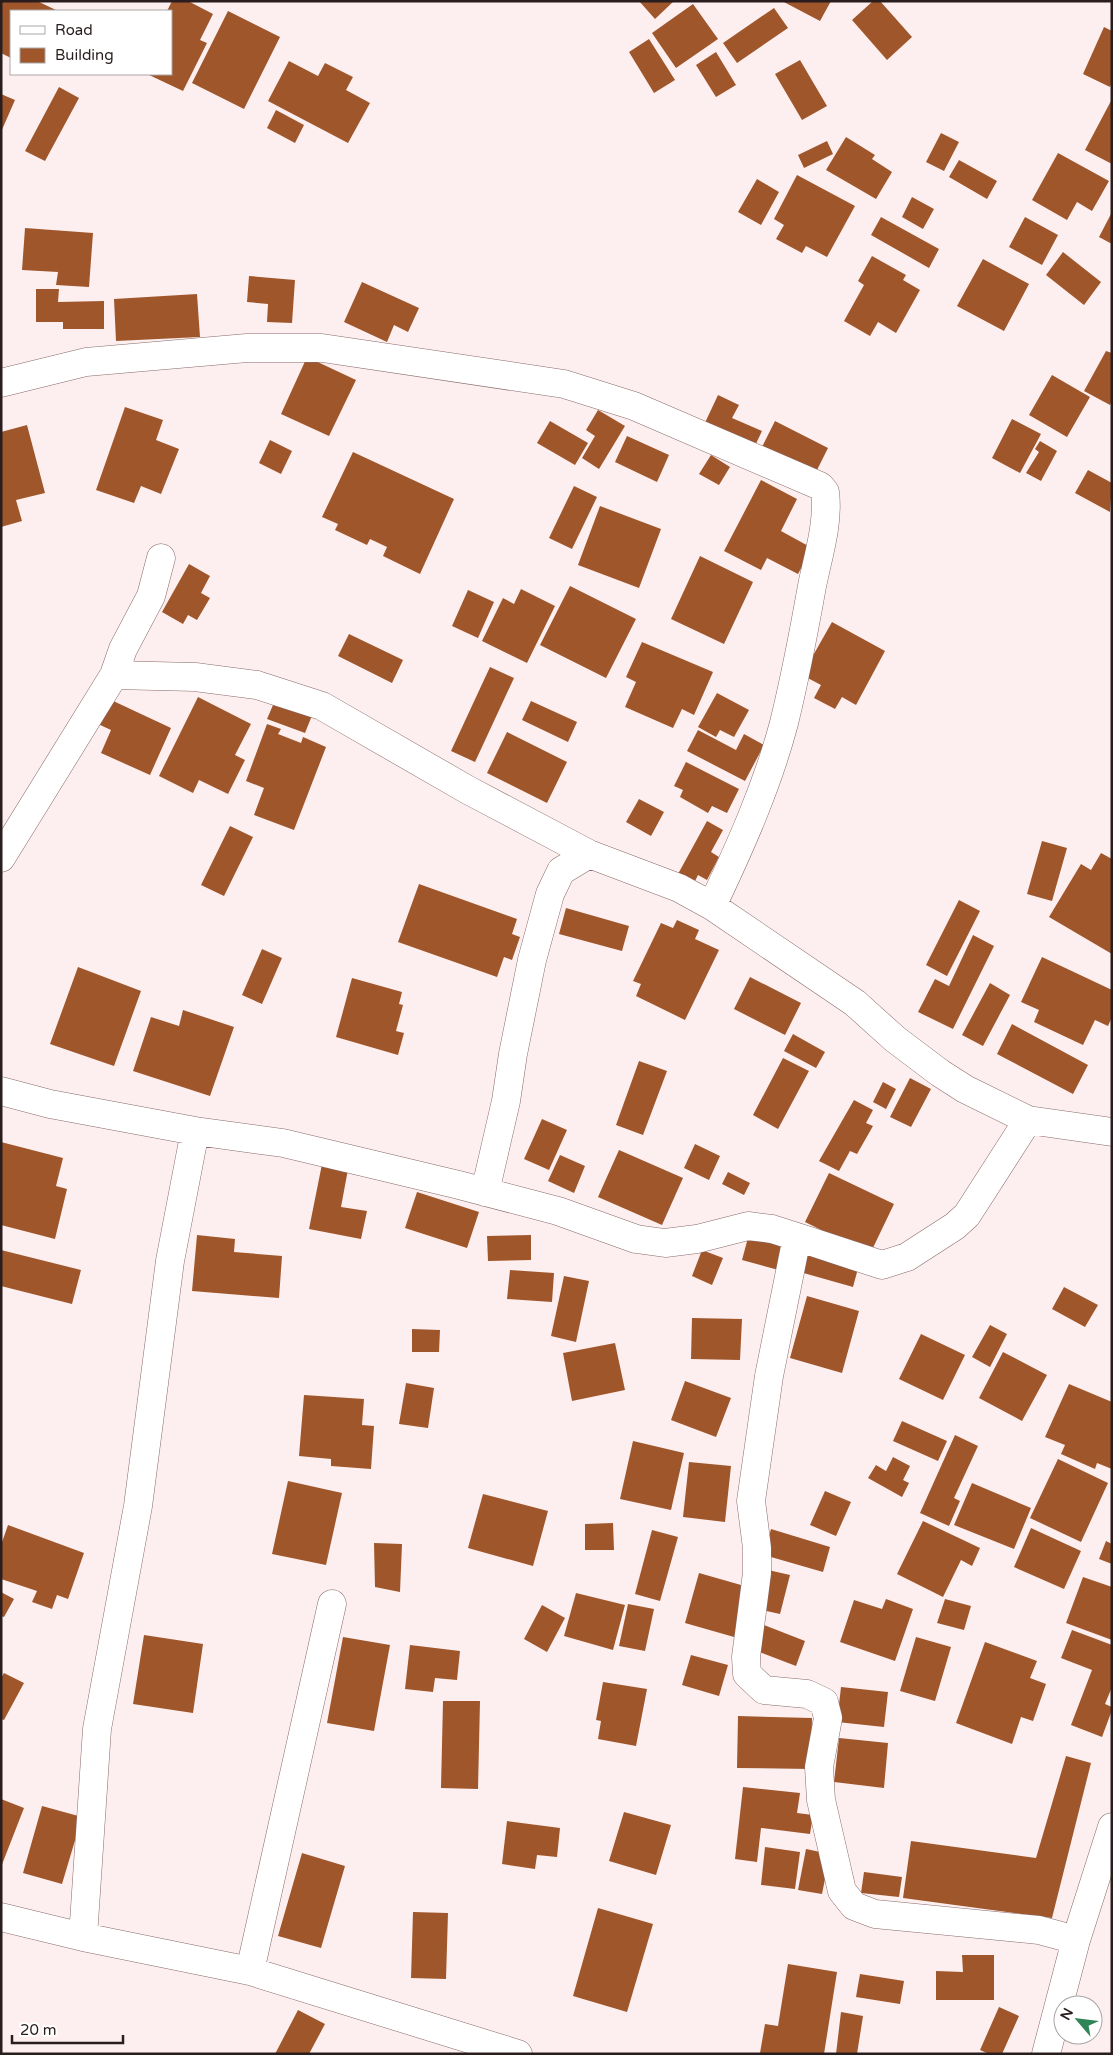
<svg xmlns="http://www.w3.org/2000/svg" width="1113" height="2055" font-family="'Varela Round',sans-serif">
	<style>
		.building { fill: #a0562b }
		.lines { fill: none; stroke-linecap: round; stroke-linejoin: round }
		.street-casing { stroke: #896b6a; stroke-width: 29 }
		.street { stroke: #fff; stroke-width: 28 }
	</style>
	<rect width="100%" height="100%" fill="#fdefef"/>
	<!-- building -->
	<path class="building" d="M 1,1 L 37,1 L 56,10 L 11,11 L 11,58 L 1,53 Z
		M 172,1 L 188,1 L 213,14 L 200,40 L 207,43 L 183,91 L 147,74 L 171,74 L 171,11 L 167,11 Z
		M 639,1 L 674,1 L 655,19 Z
		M 782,1 L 831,1 L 820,21 Z
		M 873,1 L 880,1 L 912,37 L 887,60 L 852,20 Z
		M 693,4 L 718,39 L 676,68 L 652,33 Z
		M 774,8 L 788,28 L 737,63 L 723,43 Z
		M 228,11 L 280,37 L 244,109 L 192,83 Z
		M 1104,27 L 1112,31 L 1112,82 L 1110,87 L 1083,74 Z
		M 649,39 L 675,80 L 654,93 L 629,52 Z
		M 716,52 L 736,85 L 716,97 L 696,65 Z
		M 800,60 L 827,106 L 802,120 L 775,74 Z
		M 289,61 L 318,76 L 325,63 L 353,77 L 346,90 L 370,103 L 348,143 L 268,101 Z
		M 59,87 L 79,98 L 45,161 L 25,151 Z
		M 1,94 L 15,100 L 1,132 Z
		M 1112,99 L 1112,164 L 1085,150 Z
		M 276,110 L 304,125 L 295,143 L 267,128 Z
		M 941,133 L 959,142 L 944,171 L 926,162 Z
		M 846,137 L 875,155 L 872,159 L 892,172 L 876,199 L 826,170 Z
		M 827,141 L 833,154 L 804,168 L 798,155 Z
		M 1058,153 L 1109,181 L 1092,211 L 1077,202 L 1067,220 L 1032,200 Z
		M 959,160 L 997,181 L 987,199 L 949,177 Z
		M 797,175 L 855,206 L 827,257 L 806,246 L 802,253 L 776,239 L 784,225 L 774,219 Z
		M 757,179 L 779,192 L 761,225 L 738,212 Z
		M 912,197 L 934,209 L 923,229 L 902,217 Z
		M 1112,212 L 1112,244 L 1099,237 Z
		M 881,217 L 939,249 L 929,268 L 871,235 Z
		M 1025,217 L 1058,235 L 1042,265 L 1009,247 Z
		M 25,228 L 93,233 L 89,287 L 56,285 L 58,272 L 22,270 Z
		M 1063,252 L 1101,282 L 1084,305 L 1046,275 Z
		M 872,256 L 906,275 L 903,280 L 920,290 L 896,333 L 878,322 L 870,336 L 844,321 L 864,285 L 858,281 Z
		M 983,259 L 1029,284 L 1004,331 L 957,306 Z
		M 249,276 L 295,280 L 292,323 L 267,322 L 268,304 L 247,302 Z
		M 362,282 L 419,308 L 408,332 L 394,325 L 387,342 L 344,322 Z
		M 36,289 L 59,289 L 58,302 L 104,301 L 104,329 L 63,329 L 63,322 L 36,322 Z
		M 197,294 L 200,337 L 116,341 L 114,299 Z
		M 1106,351 L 1112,353 L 1112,401 L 1110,405 L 1084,391 Z
		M 307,357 L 356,380 L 329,436 L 281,414 Z
		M 1052,375 L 1090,397 L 1067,437 L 1029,415 Z
		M 718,395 L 739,405 L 732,418 L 762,431 L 753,450 L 703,427 Z
		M 125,407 L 163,420 L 156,440 L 179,449 L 161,494 L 141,486 L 134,503 L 96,490 Z
		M 598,410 L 625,426 L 599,469 L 582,458 L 595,436 L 586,430 Z
		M 1012,419 L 1041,434 L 1020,473 L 992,458 Z
		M 550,421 L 588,443 L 575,465 L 537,443 Z
		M 775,421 L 828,448 L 814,476 L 761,449 Z
		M 27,425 L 45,493 L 16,500 L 22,521 L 1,527 L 1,432 Z
		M 627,436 L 669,455 L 657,482 L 615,462 Z
		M 270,440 L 292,451 L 281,474 L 259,463 Z
		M 1040,441 L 1057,451 L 1041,481 L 1026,473 L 1039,452 L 1035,449 Z
		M 353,452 L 454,499 L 420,574 L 383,556 L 387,547 L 370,539 L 367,545 L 335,530 L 338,524 L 322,517 Z
		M 711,455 L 730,467 L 719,485 L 699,474 Z
		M 1088,470 L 1112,483 L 1110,512 L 1075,493 Z
		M 761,480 L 797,499 L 781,531 L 812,548 L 798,574 L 767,558 L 761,570 L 724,551 Z
		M 574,486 L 597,497 L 572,549 L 549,538 Z
		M 600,506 L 661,529 L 639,588 L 578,565 Z
		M 700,556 L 753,582 L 724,644 L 671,619 Z
		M 189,564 L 210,576 L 201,593 L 210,598 L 197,620 L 188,615 L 183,624 L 162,612 Z
		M 570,586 L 636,619 L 606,678 L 540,645 Z
		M 521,589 L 555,606 L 527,663 L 482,641 L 503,598 L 514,604 Z
		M 468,590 L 494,602 L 478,638 L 452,626 Z
		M 832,622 L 885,651 L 856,705 L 842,697 L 835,709 L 814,698 L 821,685 L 802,675 Z
		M 349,634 L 403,660 L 392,683 L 338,656 Z
		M 642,642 L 713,672 L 694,715 L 682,709 L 673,728 L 625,707 L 636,682 L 626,677 Z
		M 490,667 L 514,678 L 475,762 L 451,751 Z
		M 717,693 L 749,710 L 734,737 L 720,730 L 716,737 L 698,727 Z
		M 198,697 L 251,724 L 235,755 L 245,760 L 228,794 L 199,780 L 193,793 L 159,776 Z
		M 276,698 L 313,713 L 305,733 L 267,719 Z
		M 109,699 L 171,728 L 150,775 L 101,753 L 111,730 L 98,724 Z
		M 531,701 L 577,722 L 568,742 L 522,720 Z
		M 267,724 L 281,729 L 278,734 L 301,743 L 303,737 L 326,747 L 294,830 L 254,815 L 264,788 L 246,781 Z
		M 698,730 L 736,750 L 744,734 L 764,745 L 745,781 L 687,751 Z
		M 507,732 L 567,762 L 547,803 L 487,773 Z
		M 686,762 L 739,789 L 727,813 L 712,806 L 708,813 L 680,797 L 683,790 L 674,786 Z
		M 639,799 L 664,812 L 651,836 L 626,822 Z
		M 707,821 L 723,830 L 711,852 L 719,857 L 707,880 L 698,875 L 694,883 L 678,874 Z
		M 230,826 L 253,837 L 224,896 L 201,885 Z
		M 1042,841 L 1067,848 L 1052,901 L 1027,894 Z
		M 1101,853 L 1112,859 L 1112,954 L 1049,917 L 1081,864 L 1091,870 Z
		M 419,884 L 517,919 L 512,934 L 520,937 L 512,960 L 504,957 L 497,977 L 398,942 Z
		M 959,900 L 980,911 L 947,976 L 926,965 Z
		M 566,908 L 629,926 L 622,951 L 559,934 Z
		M 677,920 L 699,930 L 695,939 L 719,950 L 685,1020 L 636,996 L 641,984 L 633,981 L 661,923 L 673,928 Z
		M 973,935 L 994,946 L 953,1029 L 918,1012 L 935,979 L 949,986 Z
		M 262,949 L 282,958 L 262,1004 L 242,995 Z
		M 1042,957 L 1112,990 L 1112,1017 L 1108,1026 L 1095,1020 L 1083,1045 L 1034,1022 L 1039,1010 L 1021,1002 Z
		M 78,967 L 141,991 L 114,1066 L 50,1044 Z
		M 750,977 L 801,1003 L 785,1035 L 734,1009 Z
		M 352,978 L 402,992 L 399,1004 L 403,1005 L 396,1031 L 404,1033 L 398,1055 L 336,1037 Z
		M 990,983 L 1010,995 L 983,1046 L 962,1035 Z
		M 183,1010 L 234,1027 L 210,1096 L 133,1071 L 151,1017 L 179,1026 Z
		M 1012,1024 L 1088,1065 L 1073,1094 L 997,1054 Z
		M 793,1034 L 825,1052 L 816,1068 L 784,1051 Z
		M 783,1058 L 809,1071 L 778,1129 L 753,1115 Z
		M 639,1061 L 667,1071 L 643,1135 L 616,1125 Z
		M 910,1078 L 931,1089 L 911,1127 L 890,1117 Z
		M 883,1082 L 896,1089 L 886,1109 L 873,1102 Z
		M 854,1100 L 873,1110 L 866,1123 L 873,1126 L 857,1154 L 850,1151 L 839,1171 L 819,1161 Z
		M 542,1119 L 567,1130 L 549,1170 L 524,1159 Z
		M 1,1142 L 63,1158 L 56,1186 L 67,1189 L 55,1239 L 1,1225 Z
		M 695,1144 L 720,1156 L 709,1180 L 684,1168 Z
		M 619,1150 L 683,1178 L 662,1225 L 598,1197 Z
		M 560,1155 L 585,1166 L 574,1193 L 548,1181 Z
		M 323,1159 L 349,1164 L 341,1207 L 367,1211 L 361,1239 L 309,1229 Z
		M 728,1172 L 750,1183 L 744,1195 L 722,1184 Z
		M 829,1173 L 894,1204 L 870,1254 L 805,1222 Z
		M 417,1192 L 479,1212 L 467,1248 L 405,1228 Z
		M 749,1234 L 789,1245 L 782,1271 L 742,1260 Z
		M 197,1235 L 235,1239 L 234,1252 L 282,1256 L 279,1298 L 192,1291 Z
		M 531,1235 L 531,1260 L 488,1261 L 487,1236 Z
		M 807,1246 L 860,1261 L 853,1287 L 800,1272 Z
		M 1,1250 L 81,1270 L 72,1304 L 1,1286 Z
		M 702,1250 L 723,1258 L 712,1285 L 692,1276 Z
		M 510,1270 L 554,1273 L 552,1302 L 507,1299 Z
		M 564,1276 L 589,1281 L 576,1342 L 551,1336 Z
		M 1064,1287 L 1098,1305 L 1085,1327 L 1052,1309 Z
		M 807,1296 L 859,1311 L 842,1373 L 790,1358 Z
		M 692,1318 L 742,1319 L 740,1360 L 691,1359 Z
		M 990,1325 L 1007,1334 L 990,1367 L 972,1357 Z
		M 412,1329 L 440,1330 L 439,1352 L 412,1352 Z
		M 921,1334 L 965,1355 L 943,1400 L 899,1379 Z
		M 615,1343 L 625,1390 L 572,1401 L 563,1353 Z
		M 1003,1352 L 1047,1375 L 1022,1421 L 979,1398 Z
		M 685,1381 L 731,1398 L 716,1437 L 671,1420 Z
		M 406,1383 L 434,1388 L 428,1428 L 399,1424 Z
		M 1069,1384 L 1112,1402 L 1112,1469 L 1097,1463 L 1095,1469 L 1061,1454 L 1065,1445 L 1045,1437 Z
		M 304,1395 L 364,1399 L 362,1425 L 374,1426 L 371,1469 L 331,1466 L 331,1459 L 299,1456 Z
		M 902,1421 L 947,1441 L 938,1461 L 893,1441 Z
		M 955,1435 L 978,1446 L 954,1498 L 960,1501 L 949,1526 L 920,1513 Z
		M 633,1441 L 684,1453 L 671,1510 L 620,1499 Z
		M 893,1457 L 910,1466 L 903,1480 L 909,1483 L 902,1497 L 868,1478 L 876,1465 L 886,1471 Z
		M 1058,1459 L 1108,1483 L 1081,1542 L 1030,1518 Z
		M 689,1462 L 731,1466 L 725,1522 L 683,1517 Z
		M 288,1481 L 342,1493 L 326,1565 L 272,1554 Z
		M 972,1483 L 1031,1508 L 1014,1549 L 954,1525 Z
		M 825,1491 L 851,1502 L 836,1536 L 810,1525 Z
		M 483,1494 L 548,1511 L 533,1566 L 468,1548 Z
		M 923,1521 L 980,1548 L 972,1566 L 961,1560 L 943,1597 L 897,1574 Z
		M 613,1523 L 614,1550 L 585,1550 L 585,1524 Z
		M 8,1525 L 84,1553 L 68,1599 L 57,1595 L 52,1609 L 32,1602 L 37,1591 L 1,1579 L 1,1545 Z
		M 1031,1528 L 1081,1551 L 1064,1589 L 1014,1567 Z
		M 771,1529 L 830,1547 L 823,1572 L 764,1555 Z
		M 652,1530 L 678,1537 L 660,1601 L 635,1594 Z
		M 1106,1541 L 1112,1544 L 1112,1564 L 1099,1559 Z
		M 374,1543 L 402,1544 L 400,1592 L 375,1587 Z
		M 768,1570 L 790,1575 L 780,1614 L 758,1609 Z
		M 699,1573 L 748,1587 L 734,1637 L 685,1623 Z
		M 1083,1577 L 1112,1587 L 1112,1640 L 1066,1623 Z
		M 1,1592 L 14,1599 L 4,1617 L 1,1616 Z
		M 576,1593 L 625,1605 L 613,1650 L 564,1636 Z
		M 886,1599 L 913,1609 L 895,1661 L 840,1642 L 854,1600 L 882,1609 Z
		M 945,1599 L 971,1606 L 964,1630 L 937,1623 Z
		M 628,1604 L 654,1609 L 645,1651 L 619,1646 Z
		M 542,1605 L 565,1618 L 547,1652 L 524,1639 Z
		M 764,1625 L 805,1641 L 796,1666 L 754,1650 Z
		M 1072,1630 L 1112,1645 L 1112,1687 L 1105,1704 L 1112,1707 L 1112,1710 L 1102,1737 L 1071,1725 L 1092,1670 L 1061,1658 Z
		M 144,1635 L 203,1644 L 193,1713 L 133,1704 Z
		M 343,1637 L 390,1645 L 374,1731 L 327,1723 Z
		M 916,1637 L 951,1647 L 935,1701 L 900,1691 Z
		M 985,1642 L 1037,1661 L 1030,1678 L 1046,1684 L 1033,1721 L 1021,1717 L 1012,1744 L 956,1723 Z
		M 410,1645 L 460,1651 L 457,1680 L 435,1678 L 433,1692 L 405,1689 Z
		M 691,1655 L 728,1665 L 719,1696 L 682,1685 Z
		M 4,1673 L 24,1683 L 4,1720 L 1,1719 L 1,1678 Z
		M 603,1682 L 647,1689 L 636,1746 L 598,1739 L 601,1721 L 596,1720 Z
		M 841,1687 L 888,1692 L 884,1727 L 837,1722 Z
		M 443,1701 L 480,1701 L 478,1789 L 441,1788 Z
		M 738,1716 L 812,1718 L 811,1769 L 737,1768 Z
		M 839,1738 L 888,1743 L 884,1788 L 834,1782 Z
		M 1066,1756 L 1091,1763 L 1052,1918 L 903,1898 L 911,1841 L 1036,1858 Z
		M 743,1787 L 800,1793 L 797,1813 L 813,1815 L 810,1834 L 761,1828 L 757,1862 L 735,1859 Z
		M 1,1799 L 24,1808 L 1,1867 Z
		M 42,1806 L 82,1817 L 62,1884 L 23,1873 Z
		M 624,1812 L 671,1825 L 656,1875 L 609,1861 Z
		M 507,1821 L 560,1828 L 557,1857 L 537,1855 L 535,1869 L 502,1864 Z
		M 765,1847 L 800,1852 L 795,1889 L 761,1885 Z
		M 806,1849 L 830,1854 L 822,1894 L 798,1890 Z
		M 302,1853 L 345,1866 L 321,1948 L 278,1936 Z
		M 864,1872 L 902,1877 L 899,1897 L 861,1893 Z
		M 598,1908 L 653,1924 L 627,2012 L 573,1996 Z
		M 413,1912 L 448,1913 L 446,1979 L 411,1978 Z
		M 962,1955 L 994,1955 L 994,2000 L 936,2000 L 936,1971 L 963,1972 Z
		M 788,1964 L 837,1972 L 824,2054 L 760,2053 L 765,2024 L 778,2026 Z
		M 860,1974 L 904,1981 L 900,2004 L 856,1997 Z
		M 999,2007 L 1019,2016 L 1002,2054 L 989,2054 L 980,2050 Z
		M 298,2010 L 325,2024 L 309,2054 L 275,2054 Z
		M 841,2012 L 863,2016 L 857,2054 L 836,2054 Z"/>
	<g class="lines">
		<!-- street casing -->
		<g class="street-casing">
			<path id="street" d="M 1,383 L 86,362 L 247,348 L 322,348 L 564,384 L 634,406 L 820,486 L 825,492 C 829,523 818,556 812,586 C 804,631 795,678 784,723 C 767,787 740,847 712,906
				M 114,675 L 195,677 L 257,685 L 322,706 L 468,790 L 589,854
				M 1,858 L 114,675 L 123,649 L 151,596 L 161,558
				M 1,1091 L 50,1104 L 195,1131 L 283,1143 L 459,1185 L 558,1211 L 636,1239 L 665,1243 L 697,1239 L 748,1226 L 772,1229 L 797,1237
				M 1028,1120 L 967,1215 L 955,1226 L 907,1257 L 882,1265 L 797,1237 L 769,1376 L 751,1501 L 757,1548 L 757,1573 L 746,1657 L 747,1674 L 764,1690 L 807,1694 L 824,1702 L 828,1718 L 819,1767 L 821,1800 L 842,1891 L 854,1906 L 875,1914 L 1039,1930 L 1076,1940
				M 485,1192 L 506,1101 L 513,1054 L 532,960 L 550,894 L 561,871 L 589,854 L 679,888 L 712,906 L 855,1003 L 895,1039 L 940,1073 L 965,1089 L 1028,1120 L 1112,1132
				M 1,1917 L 83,1937 L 250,1971 L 518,2054
				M 83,1937 L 97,1729 L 138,1506 L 170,1261 L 195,1131
				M 250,1971 L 332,1604
				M 1046,2054 L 1076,1940 L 1112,1827"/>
		</g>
		<!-- street -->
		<use href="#street" class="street"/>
	</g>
	<!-- border -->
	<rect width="1113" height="2055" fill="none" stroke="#291d1d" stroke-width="5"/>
	<!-- legend -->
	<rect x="10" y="10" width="162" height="65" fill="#ffffff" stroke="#a9a5a5"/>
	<rect x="20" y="26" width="25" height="8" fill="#ffffff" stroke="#a9a5a5"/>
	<text x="55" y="35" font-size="15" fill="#291d1d">Road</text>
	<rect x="20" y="48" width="25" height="15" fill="#a0562b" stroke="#a9a5a5"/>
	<text x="55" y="60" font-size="15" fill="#291d1d">Building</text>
	<!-- north arrow -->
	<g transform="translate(1078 2020) rotate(298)"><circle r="24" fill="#ffffff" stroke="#a9a5a5"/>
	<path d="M0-4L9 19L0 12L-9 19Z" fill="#308557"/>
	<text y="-8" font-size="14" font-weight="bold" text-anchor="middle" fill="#291d1d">N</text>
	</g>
	<!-- scale -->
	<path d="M12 2035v8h111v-8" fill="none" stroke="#291d1d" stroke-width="2.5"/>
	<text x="20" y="2035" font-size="15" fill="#291d1d" stroke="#ffffff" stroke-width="4" paint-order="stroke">20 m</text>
</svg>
